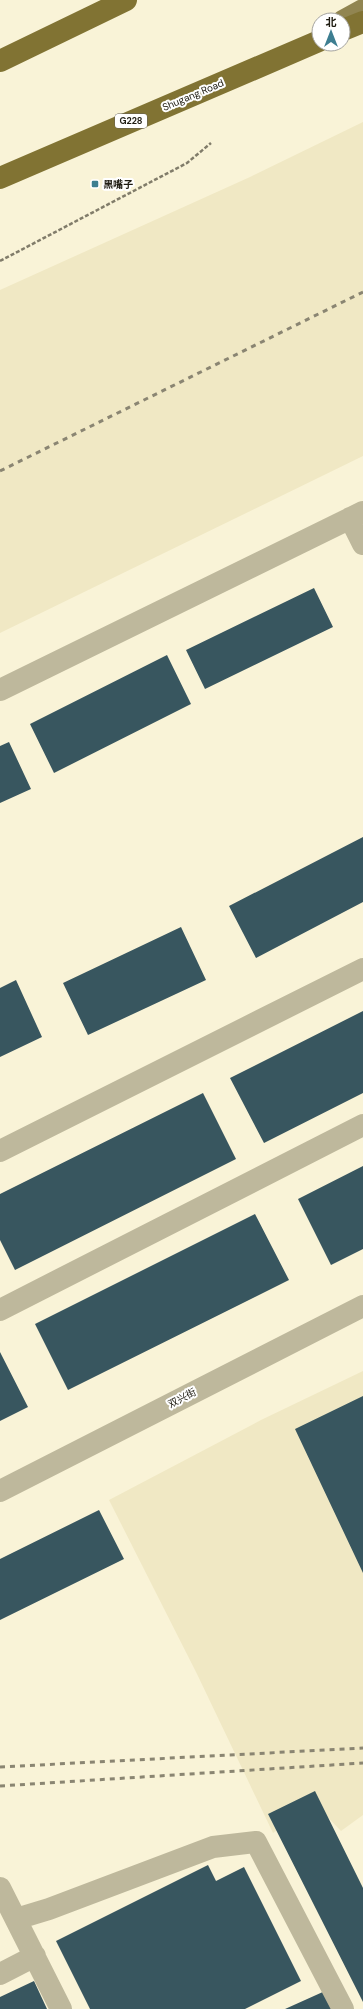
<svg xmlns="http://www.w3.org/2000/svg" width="363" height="2009" font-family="'DM Sans','Noto Sans SC',sans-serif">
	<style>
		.built { fill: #f0e8c4 }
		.building { fill: #38565f }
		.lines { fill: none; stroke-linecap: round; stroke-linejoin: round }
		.path { stroke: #817c6a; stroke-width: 2.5; stroke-dasharray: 4 2; stroke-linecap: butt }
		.minor { stroke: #beb89c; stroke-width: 22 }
		.major { stroke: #918551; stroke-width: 22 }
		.highway { stroke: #817333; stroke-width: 22 }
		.rail { stroke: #8a8572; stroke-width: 3; stroke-dasharray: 5 5; stroke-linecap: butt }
		.poi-dot { fill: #3d7e91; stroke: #fff; stroke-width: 1.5 }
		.labels { text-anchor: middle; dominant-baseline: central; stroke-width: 4; stroke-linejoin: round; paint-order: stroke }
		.shield { fill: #fff; stroke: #625f58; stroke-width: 1 }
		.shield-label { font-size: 9px; font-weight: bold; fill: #1e1b11 }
		.street-label { font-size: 10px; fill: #1e1b11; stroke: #fff }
		.poi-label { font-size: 10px; font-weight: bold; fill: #1e1b11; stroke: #fff; text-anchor: start }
	</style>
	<rect width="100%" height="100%" fill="#f9f3d7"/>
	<!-- built -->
	<path class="built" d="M 363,122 L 363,456 L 0,633 L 0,290 L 250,177 Z
		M 363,1371 L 363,1815 L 341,1831 L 316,1805 L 273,1833 L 197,1674 L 109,1500 L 261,1420 Z"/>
	<!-- building -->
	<path class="building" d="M 314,588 L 333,627 L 205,689 L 186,650 Z
		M 167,655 L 191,704 L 54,773 L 30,724 Z
		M 9,742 L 31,789 L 0,803 L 0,746 Z
		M 363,837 L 363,902 L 256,958 L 229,906 Z
		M 181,927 L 206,980 L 88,1035 L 63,983 Z
		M 16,980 L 42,1037 L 0,1057 L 0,988 Z
		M 363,1011 L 363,1093 L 264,1143 L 230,1078 Z
		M 203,1093 L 236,1159 L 15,1270 L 0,1240 L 0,1194 Z
		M 363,1166 L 363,1249 L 331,1265 L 298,1199 Z
		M 255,1214 L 289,1280 L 68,1390 L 35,1324 Z
		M 0,1352 L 28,1407 L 0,1421 Z
		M 363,1396 L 363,1573 L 295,1429 Z
		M 99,1510 L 124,1559 L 0,1620 L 0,1559 Z
		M 315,1791 L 363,1888 L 363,2002 L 268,1814 Z
		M 208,1865 L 216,1881 L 244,1867 L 301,1981 L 245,2009 L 90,2009 L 56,1941 Z
		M 34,1981 L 47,2009 L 0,2009 L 0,1997 Z
		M 325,1991 L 333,2009 L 285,2009 Z"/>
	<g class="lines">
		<!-- path -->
		<path class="path" d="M 0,261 L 187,163 L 211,143"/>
		<!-- minor -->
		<path class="minor" d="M 350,518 L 363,544
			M 0,690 L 363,512
			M 0,1151 L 363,969
			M 0,1310 L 363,1125
			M 0,1491 L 363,1306
			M 0,1888 L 61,2009
			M 16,1919 L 49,1909 L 213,1847 L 256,1842 L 343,2009
			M 0,1974 L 35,1956"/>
		<!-- major -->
		<path class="major" d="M 343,21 L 363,10"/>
		<!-- highway -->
		<path class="highway" d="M 343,30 L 363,22
			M 0,61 L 126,0
			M 0,178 L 319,41"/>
		<!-- rail -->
		<path class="rail" d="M 0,471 L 363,292
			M 0,1767 L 363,1748
			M 0,1786 L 363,1763"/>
	</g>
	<!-- markers -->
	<rect class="poi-dot" x="91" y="180" width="8" height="8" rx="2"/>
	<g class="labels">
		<!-- shield labels -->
		<rect class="shield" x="115" y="114" width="32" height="14" rx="3"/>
		<g class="shield-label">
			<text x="131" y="121">G228</text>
		</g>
		<!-- street labels -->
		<g class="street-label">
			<text transform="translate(193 95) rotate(-23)">Shugang Road</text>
			<text transform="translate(182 1398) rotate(-27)">双兴街</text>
		</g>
		<!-- poi labels -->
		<g class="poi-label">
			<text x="103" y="184">黑嘴子</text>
		</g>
	</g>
	<!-- north arrow -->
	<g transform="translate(331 32)"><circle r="19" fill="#ffffff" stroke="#a5a4a0"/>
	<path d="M0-3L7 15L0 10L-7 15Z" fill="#3d7e91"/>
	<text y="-6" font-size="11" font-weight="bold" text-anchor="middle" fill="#1e1b11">北</text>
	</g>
</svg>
